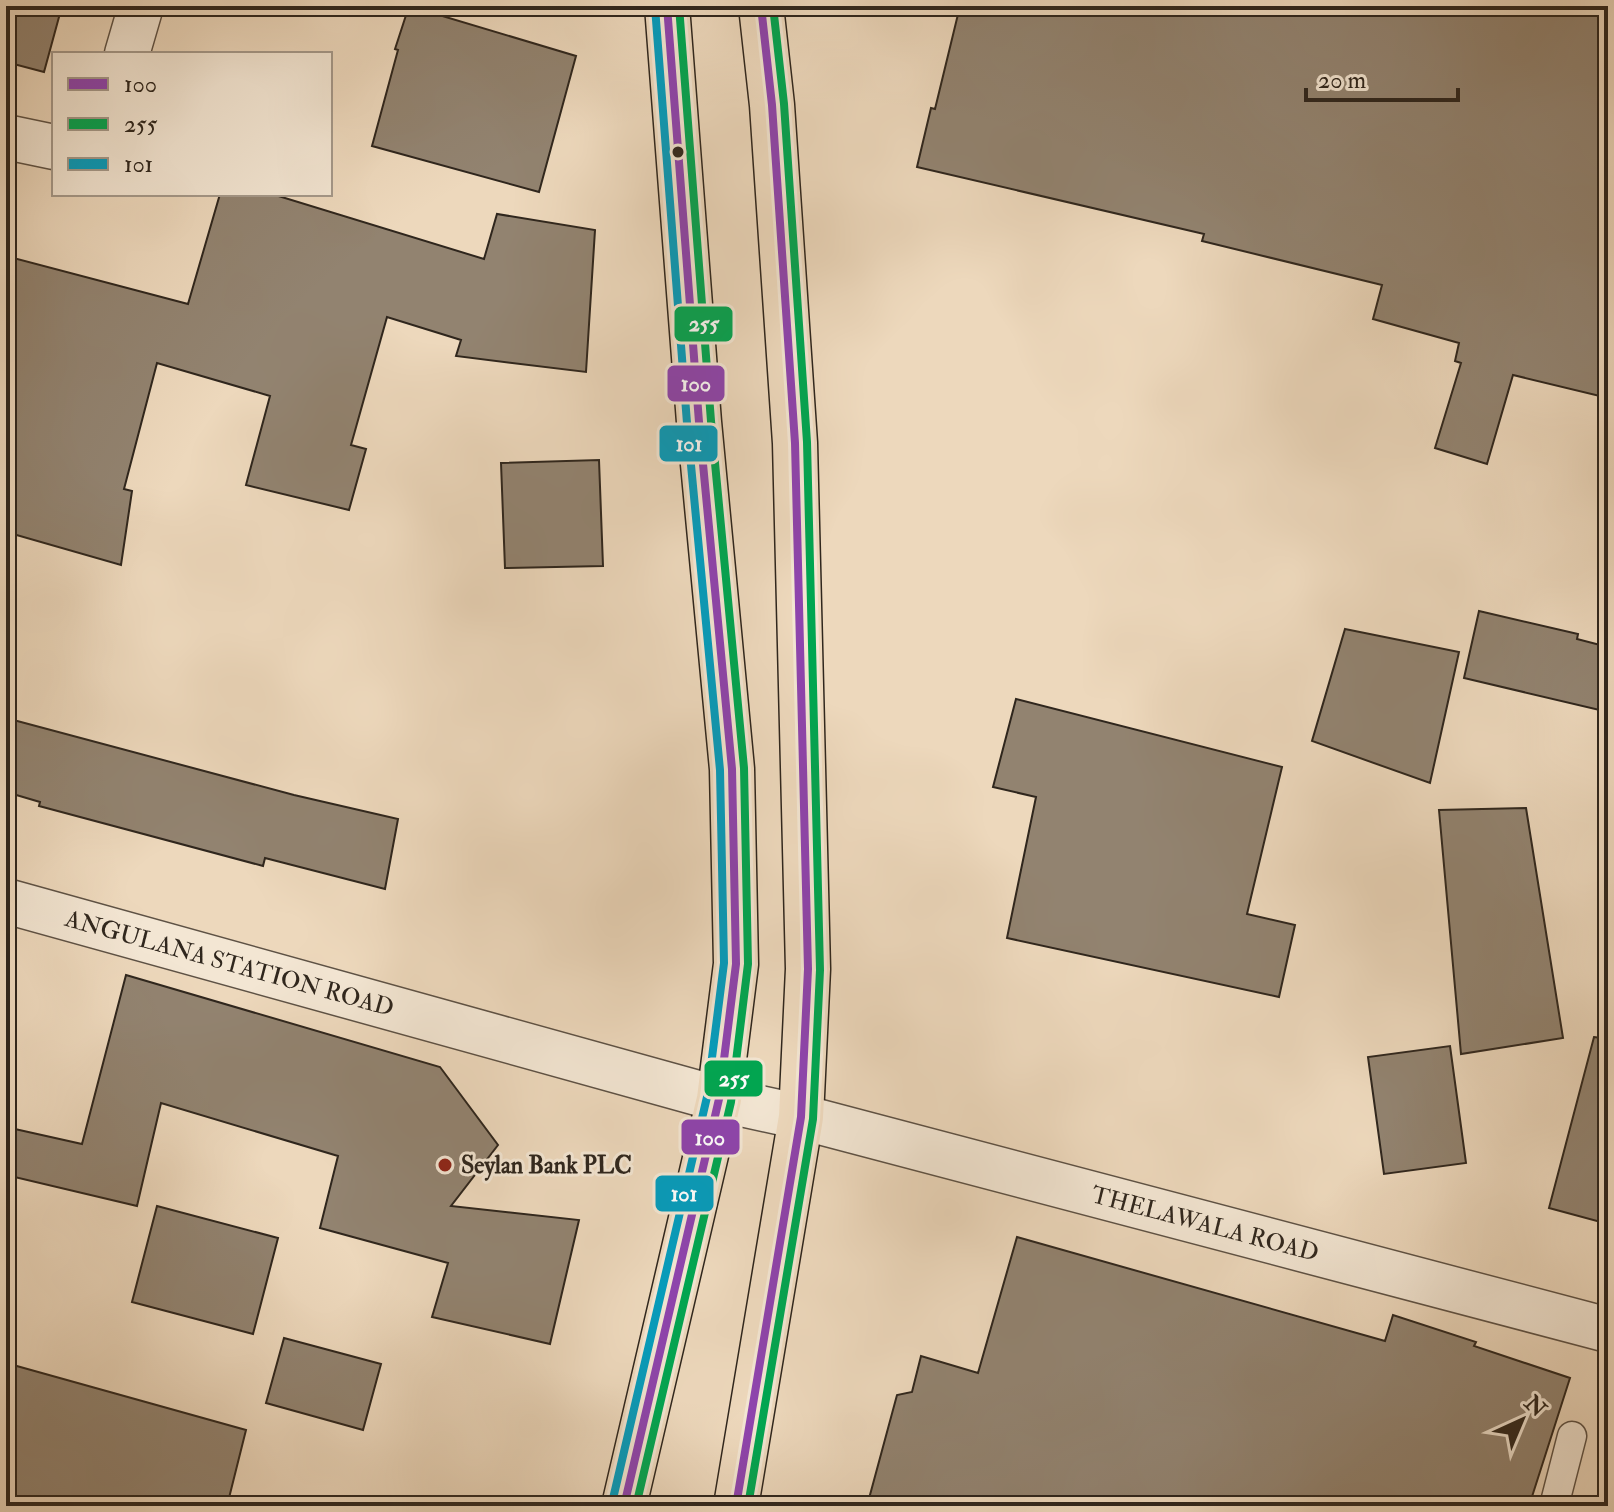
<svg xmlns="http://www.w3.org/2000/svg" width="1614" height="1512" font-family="'IM FELL Double Pica',serif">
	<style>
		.building { fill: #928370; stroke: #2f261d; stroke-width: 2 }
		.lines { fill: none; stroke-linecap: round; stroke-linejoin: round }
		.service-casing { stroke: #5e5245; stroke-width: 31 }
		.minor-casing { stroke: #5e5245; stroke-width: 47 }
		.tertiary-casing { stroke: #5e5245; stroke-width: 47 }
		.trunk-casing { stroke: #2f261d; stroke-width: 47 }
		.service { stroke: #f3e6d3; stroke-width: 28 }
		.minor { stroke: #f3e6d3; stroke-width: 44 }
		.tertiary { stroke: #f3e6d3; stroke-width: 44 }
		.trunk { stroke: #edd8bc; stroke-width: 44 }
		.bus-1-casing { stroke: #f3e6d3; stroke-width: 14 }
		.bus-2-casing { stroke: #f3e6d3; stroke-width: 14 }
		.bus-3-casing { stroke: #f3e6d3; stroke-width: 14 }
		.bus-1 { stroke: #8e44ad; stroke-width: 8 }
		.bus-2 { stroke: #00a651; stroke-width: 8 }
		.bus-3 { stroke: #059cbc; stroke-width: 8 }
		.bus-dot { fill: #2f261d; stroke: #f3e6d3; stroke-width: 3 }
		.poi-dot { fill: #8f2418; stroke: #f3e6d3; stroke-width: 3 }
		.labels { text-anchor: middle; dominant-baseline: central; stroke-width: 6; stroke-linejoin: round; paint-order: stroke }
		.street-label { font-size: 24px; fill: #2f261d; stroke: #f3e6d3 }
		.poi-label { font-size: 24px; font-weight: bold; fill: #2f261d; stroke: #f3e6d3; text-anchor: start }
		.line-badge { stroke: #f3e6d3; stroke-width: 3 }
		.badge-label { font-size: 22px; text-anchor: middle; font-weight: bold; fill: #fff }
	</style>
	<rect width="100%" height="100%" fill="#edd8bc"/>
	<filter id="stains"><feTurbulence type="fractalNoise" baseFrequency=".0025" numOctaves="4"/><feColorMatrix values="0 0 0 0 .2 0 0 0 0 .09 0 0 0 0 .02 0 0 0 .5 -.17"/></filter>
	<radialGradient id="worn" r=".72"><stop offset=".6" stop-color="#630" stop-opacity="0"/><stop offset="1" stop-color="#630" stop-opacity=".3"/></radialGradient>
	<!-- building -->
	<path class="building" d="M 6,6 L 62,6 L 44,72 L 6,62 Z
		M 409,6 L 576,56 L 539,192 L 372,146 L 398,50 L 395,49 Z
		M 960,6 L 1608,6 L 1608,398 L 1513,375 L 1487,464 L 1435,448 L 1461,363 L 1455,361 L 1459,343 L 1373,319 L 1382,285 L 1202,241 L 1204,234 L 917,167 L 931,108 L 935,109 Z
		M 220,194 L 272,194 L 484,259 L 497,214 L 595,230 L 586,372 L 456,356 L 461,340 L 387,317 L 351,445 L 366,449 L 349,510 L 246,485 L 270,396 L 157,363 L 124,489 L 132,491 L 121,565 L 6,532 L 6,256 L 188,304 Z
		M 599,460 L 603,566 L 505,568 L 501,463 Z
		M 1479,611 L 1578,634 L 1577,639 L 1608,647 L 1608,712 L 1464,678 Z
		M 1345,629 L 1459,652 L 1430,783 L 1312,741 Z
		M 1016,699 L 1282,767 L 1247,914 L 1295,925 L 1279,997 L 1007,938 L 1036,797 L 993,787 Z
		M 6,718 L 294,795 L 398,819 L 385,889 L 265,858 L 263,866 L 39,806 L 40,802 L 6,792 Z
		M 1526,808 L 1563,1038 L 1461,1054 L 1439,810 Z
		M 126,975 L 440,1067 L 498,1145 L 451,1206 L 579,1220 L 550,1344 L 432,1317 L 448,1263 L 320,1228 L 338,1156 L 161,1103 L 137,1206 L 6,1175 L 6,1127 L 82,1144 Z
		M 1594,1037 L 1608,1039 L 1608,1224 L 1549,1208 Z
		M 1450,1046 L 1466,1163 L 1384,1174 L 1368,1057 Z
		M 157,1206 L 278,1238 L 253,1334 L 132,1302 Z
		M 1017,1237 L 1385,1341 L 1393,1315 L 1476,1342 L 1474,1346 L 1570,1378 L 1529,1506 L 867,1506 L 897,1395 L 912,1392 L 921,1356 L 978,1373 Z
		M 284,1338 L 381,1364 L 363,1430 L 266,1403 Z
		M 6,1363 L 246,1430 L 227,1506 L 6,1506 Z"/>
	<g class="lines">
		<!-- service casing -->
		<g class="service-casing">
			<path id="service" d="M 1554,1506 L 1572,1436"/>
		</g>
		<!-- minor casing -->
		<g class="minor-casing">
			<g id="minor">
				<path d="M 127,54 L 141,6"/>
				<path d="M 6,137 L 54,147"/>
				<path id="s1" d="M 801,1117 L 1608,1330"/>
			</g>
		</g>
		<!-- tertiary casing -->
		<g class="tertiary-casing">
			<g id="tertiary">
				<path id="s2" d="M 6,901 L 719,1099 L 801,1117"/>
			</g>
		</g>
		<!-- trunk casing -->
		<g class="trunk-casing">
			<path id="trunk" d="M 624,1506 L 719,1099 L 736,964 L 732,769 L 699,422 L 667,6
				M 736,1506 L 801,1117 L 808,969 L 795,443 L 772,105 L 761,6"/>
		</g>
		<!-- service -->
		<use href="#service" class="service"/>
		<!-- minor -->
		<use href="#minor" class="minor"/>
		<!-- tertiary -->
		<use href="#tertiary" class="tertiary"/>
		<!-- trunk -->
		<use href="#trunk" class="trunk"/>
		<!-- bus-1 casing -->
		<g class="bus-1-casing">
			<path id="bus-1" d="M 624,1506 L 719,1099 L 736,964 L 732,769 L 699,422 L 667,6
				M 736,1506 L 801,1117 L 808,969 L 795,443 L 772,105 L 761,6"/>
		</g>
		<!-- bus-2 casing -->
		<g class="bus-2-casing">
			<path id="bus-2" d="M 636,1506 L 731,1102 L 748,964 L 744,768 L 711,421 L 679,6
				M 748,1506 L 813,1119 L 820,970 L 807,442 L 784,104 L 773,6"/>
		</g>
		<!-- bus-3 casing -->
		<g class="bus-3-casing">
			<path id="bus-3" d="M 612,1503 L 707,1097 L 724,963 L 720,770 L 687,423 L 655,7"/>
		</g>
		<!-- bus-1 -->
		<use href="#bus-1" class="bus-1"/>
		<!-- bus-2 -->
		<use href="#bus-2" class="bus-2"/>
		<!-- bus-3 -->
		<use href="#bus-3" class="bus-3"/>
	</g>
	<!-- markers -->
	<circle class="bus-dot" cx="678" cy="152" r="7"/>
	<circle class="poi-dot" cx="445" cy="1165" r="8"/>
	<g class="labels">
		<!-- street labels -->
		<g class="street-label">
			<text stroke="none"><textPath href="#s2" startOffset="232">ANGULANA STATION ROAD</textPath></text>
			<text stroke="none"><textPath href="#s1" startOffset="418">THELAWALA ROAD</textPath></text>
		</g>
		<!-- poi labels -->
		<g class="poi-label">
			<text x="461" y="1165">Seylan Bank PLC</text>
		</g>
	</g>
	<g class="line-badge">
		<rect x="673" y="305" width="61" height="38" rx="8" fill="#00a651"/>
		<rect x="666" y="364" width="60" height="39" rx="8" fill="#8e44ad"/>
		<rect x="658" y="424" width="61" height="39" rx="8" fill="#059cbc"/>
		<rect x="703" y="1059" width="61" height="39" rx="8" fill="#00a651"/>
		<rect x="680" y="1118" width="61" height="38" rx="8" fill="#8e44ad"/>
		<rect x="654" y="1174" width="61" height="39" rx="8" fill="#059cbc"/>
	</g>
	<g class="badge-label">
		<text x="704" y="331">255</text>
		<text x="696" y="391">100</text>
		<text x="689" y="451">101</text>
		<text x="734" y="1086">255</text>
		<text x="710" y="1145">100</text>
		<text x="684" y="1201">101</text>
	</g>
	<!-- margin -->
	<rect width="1614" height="1512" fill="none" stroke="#edd8bc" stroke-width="32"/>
	<rect x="8" y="8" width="1598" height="1496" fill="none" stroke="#2f261d" stroke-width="4"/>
	<rect x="16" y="16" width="1582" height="1480" fill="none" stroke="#2f261d" stroke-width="2"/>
	<!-- legend -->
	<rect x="52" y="52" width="280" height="144" fill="#f3e6d3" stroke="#a5998a" stroke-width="2"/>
	<rect x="68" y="78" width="40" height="12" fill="#8e44ad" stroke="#a5998a" stroke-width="2"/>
	<text x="124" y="92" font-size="24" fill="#2f261d">100</text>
	<rect x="68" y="118" width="40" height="12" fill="#00a651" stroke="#a5998a" stroke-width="2"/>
	<text x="124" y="132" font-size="24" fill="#2f261d">255</text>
	<rect x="68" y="158" width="40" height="12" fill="#059cbc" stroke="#a5998a" stroke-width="2"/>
	<text x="124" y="172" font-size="24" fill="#2f261d">101</text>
	<!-- north arrow -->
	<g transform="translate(1522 1420) rotate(44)" stroke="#f3e6d3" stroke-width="6" paint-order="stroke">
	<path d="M0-6L14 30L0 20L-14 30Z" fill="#2f261d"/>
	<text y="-12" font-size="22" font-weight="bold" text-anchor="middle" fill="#2f261d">N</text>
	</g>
	<!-- scale -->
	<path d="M1306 88v12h152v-12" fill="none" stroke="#2f261d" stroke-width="4"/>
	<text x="1318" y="88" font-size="24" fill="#2f261d" stroke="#f3e6d3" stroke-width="6" paint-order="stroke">20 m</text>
	<rect width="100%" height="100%" filter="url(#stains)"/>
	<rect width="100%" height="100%" fill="url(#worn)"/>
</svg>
